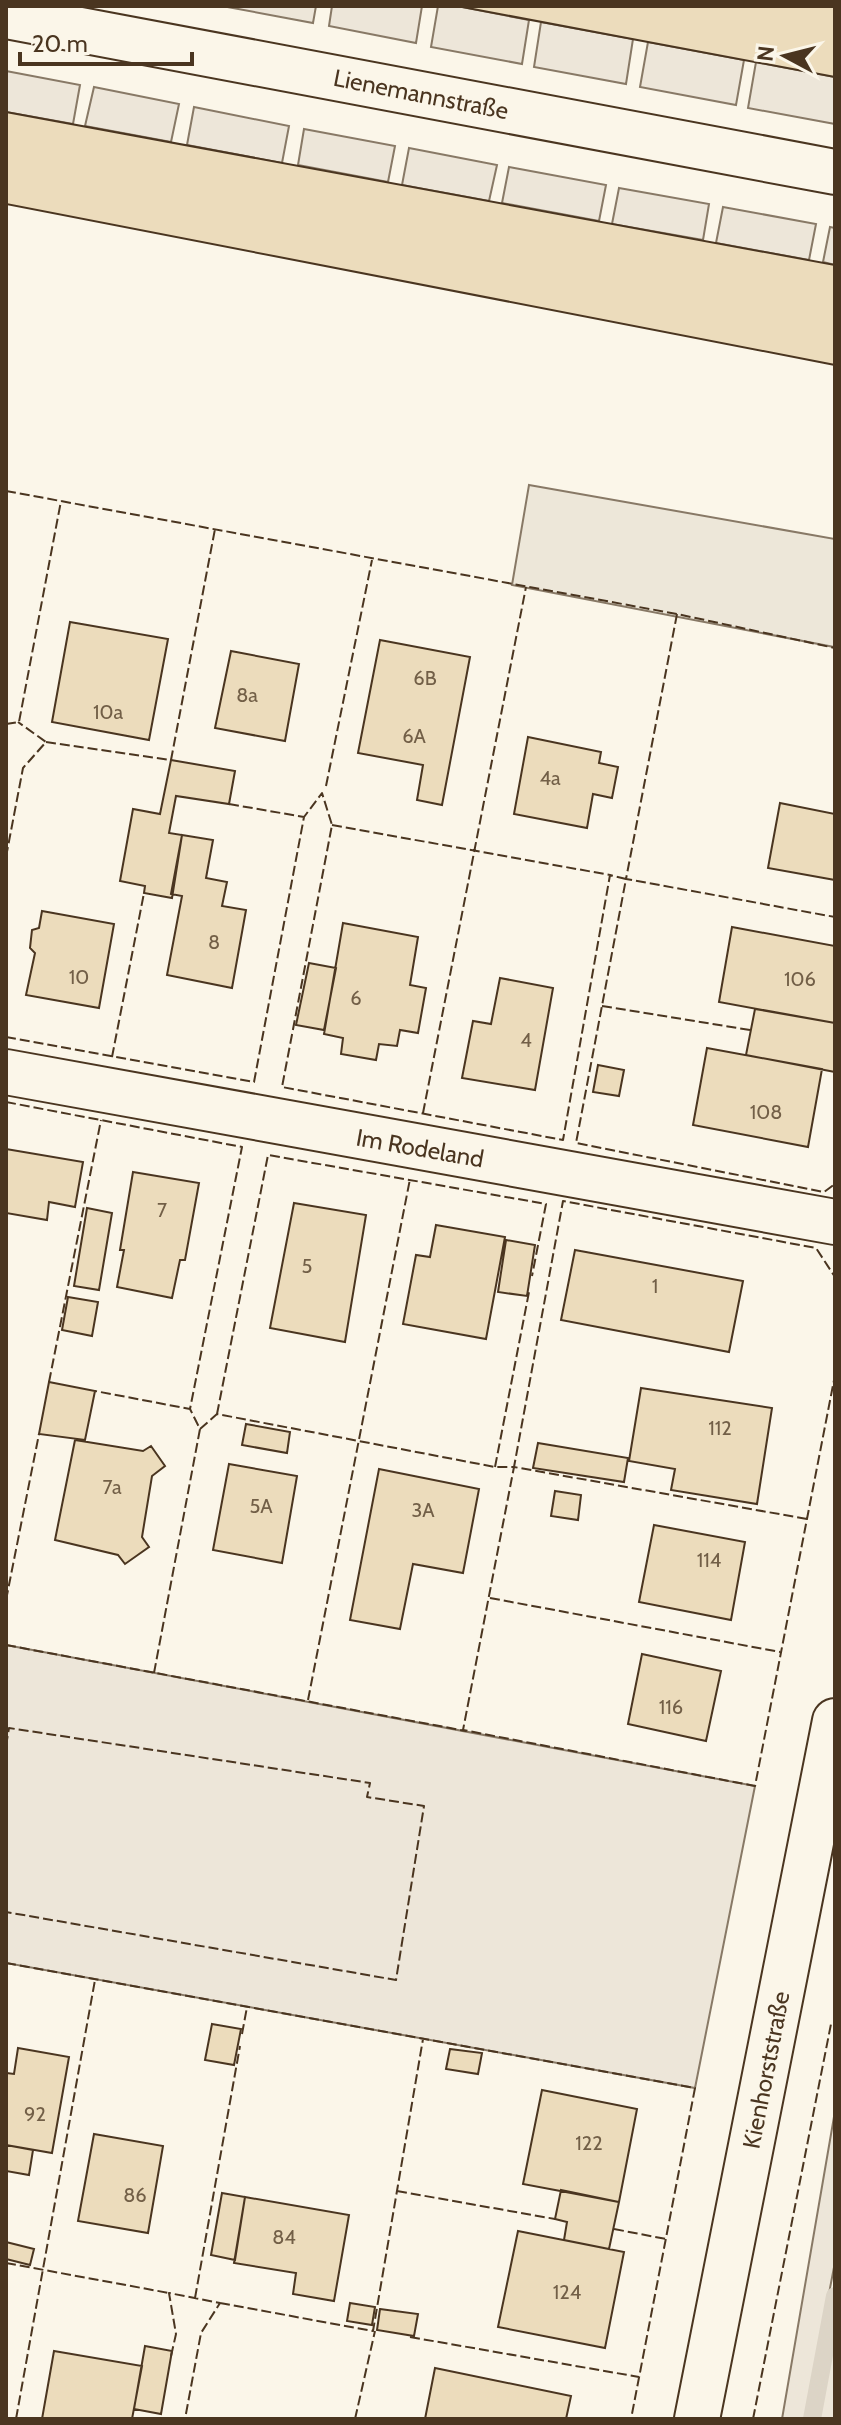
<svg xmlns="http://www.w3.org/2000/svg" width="841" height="2425" font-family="Cabin,sans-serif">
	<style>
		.green { fill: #ede6d9; stroke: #887966; stroke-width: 2 }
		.parking { fill: #ede7d9; stroke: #887966; stroke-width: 2 }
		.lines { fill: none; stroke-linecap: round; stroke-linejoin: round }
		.stream { stroke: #dcd4c6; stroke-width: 18 }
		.building { fill: #ecdcbc; stroke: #4a3520; stroke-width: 2 }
		.street-casing { stroke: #4a3520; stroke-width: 48 }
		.street { stroke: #fbf6e9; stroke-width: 44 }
		.fence { stroke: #4a3520; stroke-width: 2; stroke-dasharray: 10 4; stroke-linecap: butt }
		.labels { text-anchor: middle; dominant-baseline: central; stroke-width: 6; stroke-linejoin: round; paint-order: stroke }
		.number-label { font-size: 20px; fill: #725f47 }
		.street-label { font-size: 24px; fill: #4a3520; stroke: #fbf6e9 }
	</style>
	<rect width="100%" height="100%" fill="#fbf6e9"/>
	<!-- green -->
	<path class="green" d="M 222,6 L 316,6 L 313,23 Z
		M 332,6 L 422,6 L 416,43 L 329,26 Z
		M 438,6 L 457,6 L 529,20 L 522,64 L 431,47 Z
		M 541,22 L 633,39 L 626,84 L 534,67 Z
		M 648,42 L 744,60 L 736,105 L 640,87 Z
		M 756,62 L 835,77 L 835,124 L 748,108 Z
		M 6,71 L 80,85 L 73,124 L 6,112 Z
		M 94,87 L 179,104 L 171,142 L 85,126 Z
		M 194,107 L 289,126 L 282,163 L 187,145 Z
		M 304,129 L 395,146 L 388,182 L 298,165 Z
		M 409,148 L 497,165 L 489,201 L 402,185 Z
		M 509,167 L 606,185 L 599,221 L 502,203 Z
		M 619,188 L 709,204 L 703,240 L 612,224 Z
		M 723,207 L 816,224 L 809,260 L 716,243 Z
		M 830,227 L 835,228 L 835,265 L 823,262 Z
		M 6,1645 L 755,1786 L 695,2088 L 6,1963 Z
		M 835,2111 L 835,2262 L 805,2419 L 782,2419 Z
		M 835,2331 L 835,2419 L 818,2419 Z"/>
	<!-- parking -->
	<path class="parking" d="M 529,485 L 835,539 L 834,647 L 512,585 Z"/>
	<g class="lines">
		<!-- stream -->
		<path class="stream" d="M 812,2419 L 835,2296"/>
	</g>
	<!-- building -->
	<path class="building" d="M 457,6 L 835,6 L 835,77 L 648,42 Z
		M 6,112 L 835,265 L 835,365 L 6,204 Z
		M 70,622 L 168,639 L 149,740 L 52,722 Z
		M 380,640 L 470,657 L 442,805 L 417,800 L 423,765 L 358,753 Z
		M 231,651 L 299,664 L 285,741 L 215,728 Z
		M 528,737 L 601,752 L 599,763 L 618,767 L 612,798 L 593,794 L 587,828 L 514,814 Z
		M 171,760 L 235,771 L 229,804 L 176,796 L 169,833 L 182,835 L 172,898 L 144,893 L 145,886 L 120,881 L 133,809 L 160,814 Z
		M 780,803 L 835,814 L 835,880 L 768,868 Z
		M 182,835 L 213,840 L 206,878 L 227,882 L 222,906 L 246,910 L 232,988 L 167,975 L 182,896 L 171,894 Z
		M 42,911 L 114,924 L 99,1008 L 26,995 L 35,953 L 30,948 L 32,930 L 39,928 Z
		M 343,923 L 418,937 L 410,985 L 426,988 L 418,1033 L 400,1030 L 397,1046 L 379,1044 L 376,1060 L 341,1054 L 343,1038 L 324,1034 Z
		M 732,927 L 835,946 L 835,1023 L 719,1002 Z
		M 309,963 L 336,968 L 324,1030 L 296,1025 Z
		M 500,978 L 553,988 L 535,1090 L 462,1078 L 473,1021 L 491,1024 Z
		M 755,1009 L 835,1023 L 835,1072 L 746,1055 Z
		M 707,1048 L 822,1069 L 808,1147 L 693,1125 Z
		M 598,1065 L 624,1070 L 619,1096 L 593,1092 Z
		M 6,1149 L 83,1162 L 75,1207 L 49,1202 L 47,1220 L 6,1213 Z
		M 133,1172 L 199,1183 L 185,1260 L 180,1260 L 172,1298 L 117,1287 L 124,1250 L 120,1250 Z
		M 294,1203 L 366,1215 L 345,1342 L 270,1328 Z
		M 87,1208 L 112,1213 L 99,1290 L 74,1286 Z
		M 436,1225 L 505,1237 L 486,1339 L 403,1324 L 416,1255 L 430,1257 Z
		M 506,1240 L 535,1245 L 527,1296 L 498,1292 Z
		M 575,1250 L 743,1281 L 729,1352 L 561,1320 Z
		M 68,1297 L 98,1302 L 92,1336 L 62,1330 Z
		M 49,1382 L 95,1391 L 85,1440 L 39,1434 Z
		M 641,1388 L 772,1408 L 757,1504 L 671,1490 L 675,1469 L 629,1461 Z
		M 246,1424 L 290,1432 L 287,1453 L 242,1445 Z
		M 75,1440 L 143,1451 L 151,1446 L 165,1466 L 152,1476 L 142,1537 L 149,1547 L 125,1564 L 118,1555 L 55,1540 Z
		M 538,1443 L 628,1458 L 624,1482 L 533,1468 Z
		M 229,1464 L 297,1476 L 282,1563 L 213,1550 Z
		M 379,1469 L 479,1489 L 463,1573 L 413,1564 L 400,1629 L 350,1620 Z
		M 555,1491 L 581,1495 L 578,1520 L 551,1516 Z
		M 654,1525 L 745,1542 L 731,1620 L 639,1602 Z
		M 642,1654 L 721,1671 L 706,1741 L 628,1724 Z
		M 212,2024 L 241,2029 L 234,2065 L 205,2060 Z
		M 18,2048 L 69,2057 L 52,2153 L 6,2145 L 6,2073 L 14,2074 Z
		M 450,2049 L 482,2053 L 478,2074 L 446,2069 Z
		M 542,2090 L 637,2109 L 619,2202 L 523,2184 Z
		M 94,2134 L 163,2146 L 148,2233 L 78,2221 Z
		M 6,2145 L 33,2150 L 29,2175 L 6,2171 Z
		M 561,2190 L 619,2202 L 609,2249 L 564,2240 L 567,2222 L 555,2219 Z
		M 222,2193 L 245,2197 L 235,2260 L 211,2255 Z
		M 245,2197 L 349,2215 L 334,2301 L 293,2294 L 296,2273 L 234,2263 Z
		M 518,2231 L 624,2252 L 605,2348 L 498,2327 Z
		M 6,2242 L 34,2249 L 30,2265 L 6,2259 Z
		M 350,2303 L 375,2307 L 372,2325 L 347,2321 Z
		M 380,2309 L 418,2314 L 414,2336 L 377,2330 Z
		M 145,2346 L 172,2351 L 161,2414 L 134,2409 Z
		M 54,2351 L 142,2366 L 132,2419 L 42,2419 Z
		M 435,2368 L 571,2396 L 566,2419 L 425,2419 Z"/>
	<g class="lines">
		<!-- street casing -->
		<g class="street-casing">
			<path id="street" d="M 6,16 L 835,172
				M 6,1072 L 835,1222
				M 697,2419 L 835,1721"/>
		</g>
		<!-- street -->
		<use href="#street" class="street"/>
		<!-- fence -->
		<path class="fence" d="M 6,491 L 677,614 L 835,648
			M 677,614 L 626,879 L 835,917
			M 6,724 L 19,722 L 61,501
			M 46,742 L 171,760 L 215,529
			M 326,786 L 372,560
			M 229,804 L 304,817
			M 332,825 L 610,875
			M 6,857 L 23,768 L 46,742 L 18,722
			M 602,1006 L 750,1030
			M 6,1037 L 254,1082 L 304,817 L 322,793 L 332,825 L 282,1087 L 563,1140 L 610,875 L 626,879 L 576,1143 L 824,1192 L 835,1184
			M 112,1057 L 144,893
			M 6,1102 L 242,1147 L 190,1409 L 95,1391
			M 423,1113 L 526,587
			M 49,1382 L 101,1120
			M 217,1414 L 268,1155 L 546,1204 L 532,1276
			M 200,1429 L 217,1414 L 495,1467 L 514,1467 L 563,1201 L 816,1248 L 835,1277
			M 495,1467 L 529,1292
			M 807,1519 L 514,1467 L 463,1730 L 755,1786 L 835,1375
			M 490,1598 L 780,1652
			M 6,1600 L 39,1434
			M 6,1645 L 466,1731
			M 154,1673 L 200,1429 L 190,1409
			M 308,1700 L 410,1179
			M 6,1746 L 9,1728 L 370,1783 L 367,1797 L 424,1806 L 396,1980 L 6,1912
			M 6,1963 L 695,2088 L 631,2419
			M 242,2034 L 247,2007
			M 397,2191 L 555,2219
			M 614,2229 L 666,2239
			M 6,2263 L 169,2293
			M 195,2298 L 240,2046
			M 220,2303 L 373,2331 L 423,2039
			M 410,2337 L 639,2377
			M 171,2356 L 176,2334 L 169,2293 L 220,2303 L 201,2333 L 185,2419
			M 16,2419 L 95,1980
			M 355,2419 L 375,2331
			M 753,2419 L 831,2024 L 835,2024"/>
	</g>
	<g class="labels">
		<!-- number labels -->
		<g class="number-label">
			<text x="425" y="678">6B</text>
			<text x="247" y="695">8a</text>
			<text x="108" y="712">10a</text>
			<text x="414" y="736">6A</text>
			<text x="550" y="778">4a</text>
			<text x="214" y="942">8</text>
			<text x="79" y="977">10</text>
			<text x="800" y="979">106</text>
			<text x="356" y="998">6</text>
			<text x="526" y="1040">4</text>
			<text x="766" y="1112">108</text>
			<text x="162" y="1210">7</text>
			<text x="307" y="1266">5</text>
			<text x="655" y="1286">1</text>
			<text x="720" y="1428">112</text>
			<text x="112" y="1487">7a</text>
			<text x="261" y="1506">5A</text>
			<text x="423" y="1510">3A</text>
			<text x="709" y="1560">114</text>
			<text x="671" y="1707">116</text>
			<text x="35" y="2114">92</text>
			<text x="589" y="2143">122</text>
			<text x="135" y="2195">86</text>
			<text x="284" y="2237">84</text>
			<text x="567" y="2292">124</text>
		</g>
		<!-- street labels -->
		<g class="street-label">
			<text transform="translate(421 94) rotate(11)">Lienemannstraße</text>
			<text transform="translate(420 1148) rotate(10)">Im Rodeland</text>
			<text transform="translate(766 2070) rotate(-79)">Kienhorststraße</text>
		</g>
	</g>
	<!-- border -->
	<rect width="841" height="2425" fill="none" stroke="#4a3520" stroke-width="16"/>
	<!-- north arrow -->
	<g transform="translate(785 56) rotate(277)" stroke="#fbf6e9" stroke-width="6" paint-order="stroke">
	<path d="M0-6L14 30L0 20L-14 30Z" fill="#4a3520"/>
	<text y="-12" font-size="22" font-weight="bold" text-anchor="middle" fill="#4a3520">N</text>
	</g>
	<!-- scale -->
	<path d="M20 52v12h172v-12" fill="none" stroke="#4a3520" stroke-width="4"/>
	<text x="32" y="52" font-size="24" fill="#4a3520" stroke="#fbf6e9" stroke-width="6" paint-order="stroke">20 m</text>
</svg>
